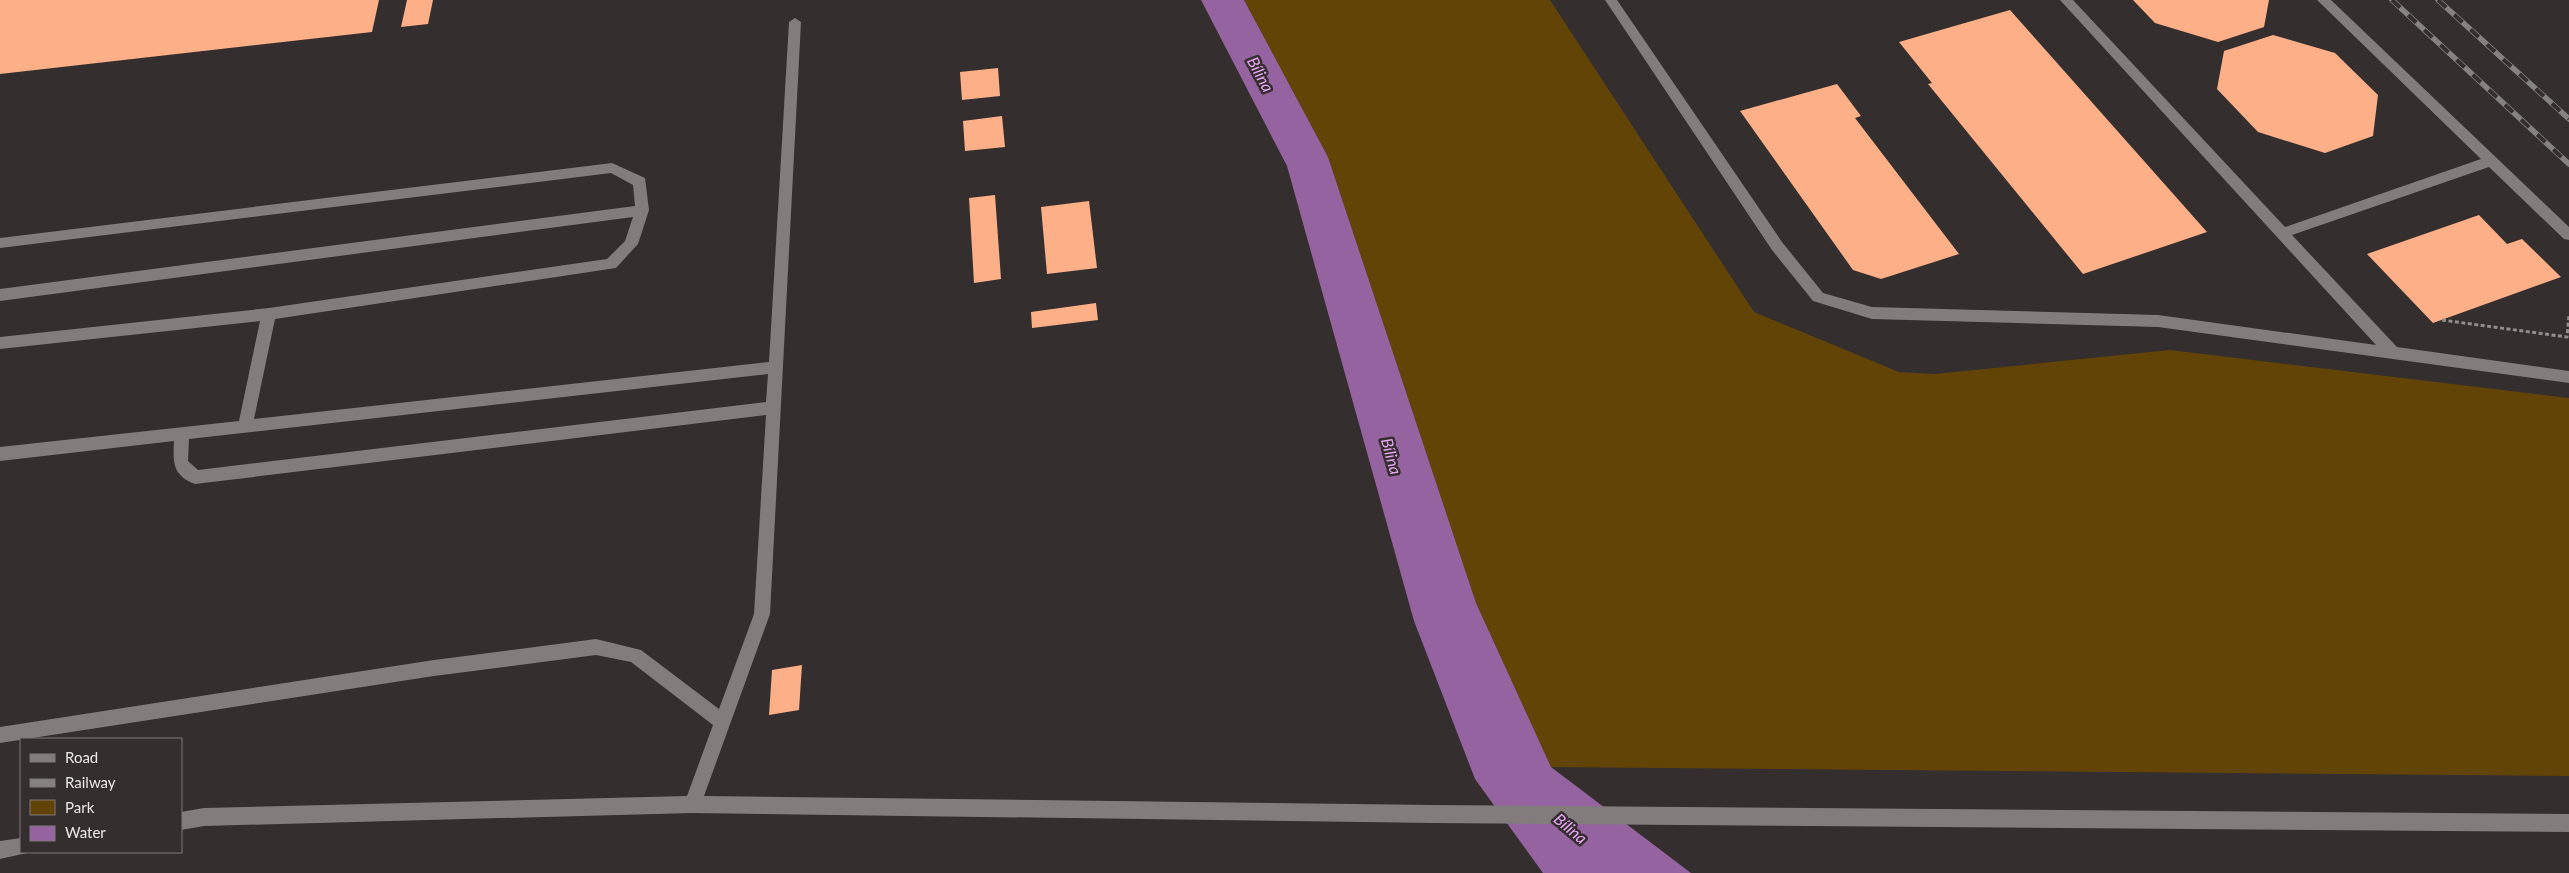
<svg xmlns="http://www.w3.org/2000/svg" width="2569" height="873" font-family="Lato,sans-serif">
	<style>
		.green { fill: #634407 }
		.water { fill: #95639f }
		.building { fill: #fdb088 }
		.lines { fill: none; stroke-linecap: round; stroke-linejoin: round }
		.path { stroke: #928d8d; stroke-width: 3; stroke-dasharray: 4 2.5; stroke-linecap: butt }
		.minor { fill: #837c7c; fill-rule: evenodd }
		.rail-casing { stroke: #878282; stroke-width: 5.5 }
		.rail { stroke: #342e2e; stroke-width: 4; stroke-dasharray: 11; stroke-linecap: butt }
		.labels { text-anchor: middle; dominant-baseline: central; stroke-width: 5; stroke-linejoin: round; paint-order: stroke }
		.water-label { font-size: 16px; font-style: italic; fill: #eda7fa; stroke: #342e2e }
	</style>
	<rect width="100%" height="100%" fill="#342e2e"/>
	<!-- green -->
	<path class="green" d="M 1244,0 L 1550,0 L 1754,312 L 1899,372 L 1935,374 L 2170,350 L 2569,398 L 2569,776 L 1551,767 L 1476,603 L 1328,157 Z"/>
	<!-- water -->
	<path class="water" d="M 1201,0 L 1244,0 L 1328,157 L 1476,603 L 1551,767 L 1691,873 L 1543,873 L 1475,779 L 1414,621 L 1287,166 Z"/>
	<!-- building -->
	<path class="building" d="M 0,0 L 379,0 L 372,32 L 0,74 Z
		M 407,0 L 433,0 L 428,24 L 401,27 Z
		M 2133,0 L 2269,0 L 2264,27 L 2218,42 L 2155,23 Z
		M 2010,10 L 2207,232 L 2083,274 L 1928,84 L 1932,83 L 1899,42 Z
		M 2273,35 L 2335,53 L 2378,95 L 2373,136 L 2325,153 L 2258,132 L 2217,89 L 2224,51 Z
		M 998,68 L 1000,96 L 962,100 L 960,72 Z
		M 1837,84 L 1861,116 L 1855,118 L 1959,254 L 1881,279 L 1853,270 L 1740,111 Z
		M 1002,116 L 1005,147 L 965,151 L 963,121 Z
		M 995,195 L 1001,279 L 974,283 L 969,198 Z
		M 1089,201 L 1097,268 L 1047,274 L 1041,207 Z
		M 2479,215 L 2507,244 L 2522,239 L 2561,277 L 2433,323 L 2367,254 Z
		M 1096,303 L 1098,320 L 1032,328 L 1031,312 Z
		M 802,665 L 799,710 L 769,715 L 772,670 Z"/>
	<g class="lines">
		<!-- path -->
		<path class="path" d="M 2442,320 L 2567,337 L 2569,315"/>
		<!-- minor -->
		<path class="minor" d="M 1605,0 L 1617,0 L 1782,242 L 1823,293 L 1872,307 L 2158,315 L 2376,345 L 2060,0 L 2073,0 L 2285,227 L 2481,159 L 2317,0 L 2331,0 L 2569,227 L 2569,240 L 2564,239 L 2489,167 L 2292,235 L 2397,347 L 2569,371 L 2569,383 L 2158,327 L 1872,319 L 1813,301 L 1772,250 Z
			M 795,18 L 801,22 L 770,614 L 704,796 L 1434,805 L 2569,814 L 2569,832 L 1434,823 L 692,813 L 204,826 L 181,830 L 181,812 L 204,808 L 687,796 L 713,725 L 631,662 L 596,655 L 434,676 L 0,743 L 0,727 L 434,660 L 596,639 L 641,650 L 719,709 L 754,614 L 766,415 L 195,484 C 172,475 173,462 174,441 L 0,461 L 0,447 L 239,421 L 260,321 L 0,349 L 0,337 L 269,308 L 607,259 L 625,241 L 633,217 L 0,301 L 0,289 L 635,206 L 633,185 L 611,173 L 0,248 L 0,238 L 612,163 L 645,178 L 649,210 L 638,244 L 616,268 L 275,319 L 254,419 L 769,362 L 789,22 ZM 768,374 L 766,402 L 198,470 L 188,461 L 189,439 Z
			M 21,838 L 21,852 L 27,853 L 0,859 L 0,841 Z"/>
		<!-- rail casing -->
		<g class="rail-casing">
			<path id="rail" d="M 2392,0 L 2569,164
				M 2438,0 L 2569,119"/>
		</g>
		<!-- rail -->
		<use href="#rail" class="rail"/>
	</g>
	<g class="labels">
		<!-- water labels -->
		<g class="water-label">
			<text transform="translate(1261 74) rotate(62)">Bílina</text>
			<text transform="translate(1392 456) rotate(74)">Bílina</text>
			<text transform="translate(1571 828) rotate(40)">Bílina</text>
		</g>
	</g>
	<!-- legend -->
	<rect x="20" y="738" width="162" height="115" fill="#342e2e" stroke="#7e7878"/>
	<rect x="30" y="754" width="25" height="8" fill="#837c7c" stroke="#7e7878"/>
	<text x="65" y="763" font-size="15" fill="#ece8e8">Road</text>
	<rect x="30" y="779" width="25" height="8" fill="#878282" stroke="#7e7878"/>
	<text x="65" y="788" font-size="15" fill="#ece8e8">Railway</text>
	<rect x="30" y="800" width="25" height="15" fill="#634407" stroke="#7e7878"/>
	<text x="65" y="813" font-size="15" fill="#ece8e8">Park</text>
	<rect x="30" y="826" width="25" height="15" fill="#95639f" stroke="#7e7878"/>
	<text x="65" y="838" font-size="15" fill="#ece8e8">Water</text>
</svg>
